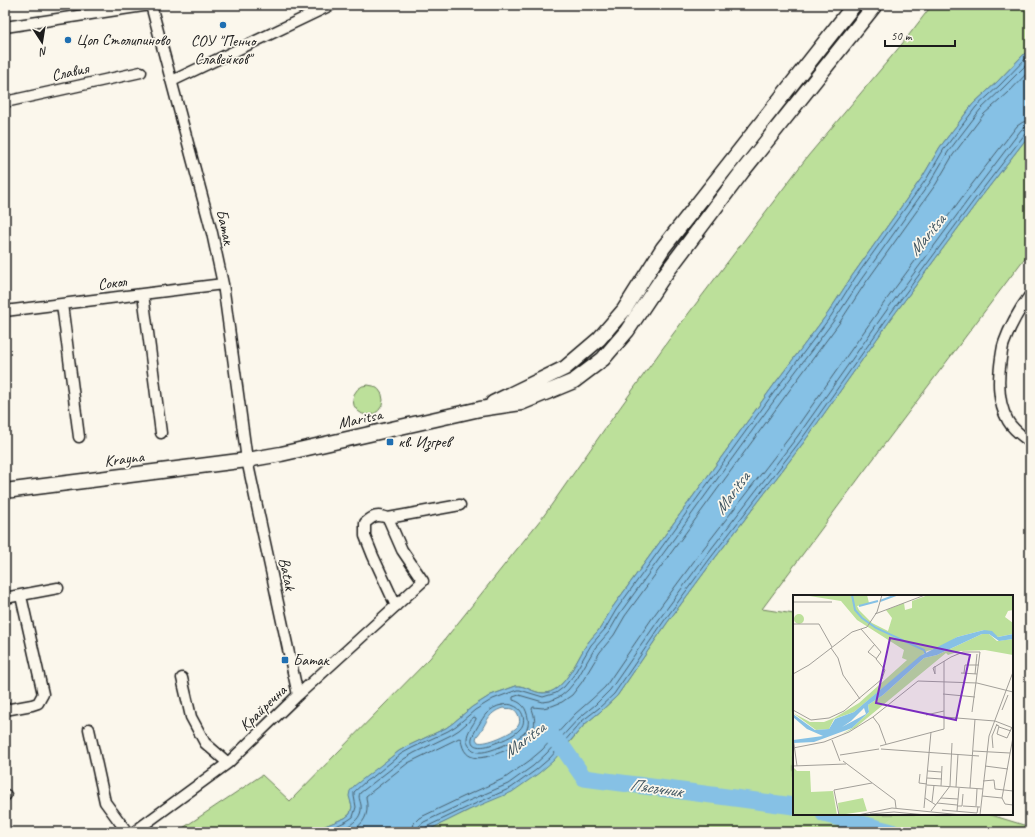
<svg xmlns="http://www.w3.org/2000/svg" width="1035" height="837" font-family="Caveat,sans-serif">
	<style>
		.green { fill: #bce09a; stroke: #6c7e5b }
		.water { fill: #86c1e5; stroke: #5c7f95; fill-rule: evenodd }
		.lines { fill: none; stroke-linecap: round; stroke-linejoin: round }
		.shore { stroke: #465e6c; stroke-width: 1 }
		.river { stroke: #86c1e5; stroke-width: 17 }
		.street-casing { stroke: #1c1c1c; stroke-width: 13 }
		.secondary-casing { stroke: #1c1c1c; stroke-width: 17 }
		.street { stroke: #fbf7ec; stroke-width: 10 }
		.secondary { stroke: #fbf7ec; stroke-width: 14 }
		.poi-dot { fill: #1f6fb2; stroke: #fbf7ec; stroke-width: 1.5 }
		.labels { text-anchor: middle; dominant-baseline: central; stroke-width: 3.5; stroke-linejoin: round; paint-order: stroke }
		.poi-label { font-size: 16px; fill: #1c1c1c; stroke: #fbf7ec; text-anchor: start }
		.street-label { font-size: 16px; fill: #1c1c1c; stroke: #fbf7ec }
		.water-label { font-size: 17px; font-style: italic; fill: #415662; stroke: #fbf7ec }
		.inset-river { fill: none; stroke: #86c1e5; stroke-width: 2 }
		.inset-road { fill: none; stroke: #a29f99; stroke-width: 1 }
		.view { fill: #7b2cbf; fill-opacity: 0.15; stroke: #7b2cbf; stroke-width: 2 }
		.inset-edge { fill: none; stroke: #1c1c1c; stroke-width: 2 }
	</style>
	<rect width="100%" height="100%" fill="#fbf7ec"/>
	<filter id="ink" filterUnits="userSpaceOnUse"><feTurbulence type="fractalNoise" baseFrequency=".025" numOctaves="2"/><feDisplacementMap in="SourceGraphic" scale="8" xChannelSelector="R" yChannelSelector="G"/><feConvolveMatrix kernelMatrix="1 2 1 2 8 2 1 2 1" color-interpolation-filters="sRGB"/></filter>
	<g filter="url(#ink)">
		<!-- green -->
		<path class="green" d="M 932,5 L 1030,5 L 1030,48 L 997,82 L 973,104 L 940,147 L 923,176 L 852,276 L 828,313 L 776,382 L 612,608 C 608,614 605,621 601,627 C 597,633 591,638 587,644 C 577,659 564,694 543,693 C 533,693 525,685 516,686 L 491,695 L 472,707 L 453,723 L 446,728 L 410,745 L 399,751 L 354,787 L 351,803 L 352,807 L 350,814 L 345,818 L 325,826 L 316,832 L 177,832 L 262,775 L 290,801 L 430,658 L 545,514 L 606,427 L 673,334 L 808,156 L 902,44 Z
			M 1030,134 L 1030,251 L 868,466 L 762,609 L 794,614 L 794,814 L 988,814 L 1030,827 L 1030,832 L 424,832 L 469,810 L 564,749 L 585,724 L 601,711 L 617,696 L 667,623 L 712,562 L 804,442 L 896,312 L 978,201 Z
			M353 400a15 15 0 1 1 30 0a15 15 0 1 1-30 0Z"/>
		<!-- water -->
		<path class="water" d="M 1030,48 L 1030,134 L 978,201 L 896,312 L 804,442 L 712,562 L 667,623 L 617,696 L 601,711 L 585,724 L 553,761 L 539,773 L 512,792 L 469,810 L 447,821 L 424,832 L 316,832 L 325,826 L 345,818 L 350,814 L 352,807 L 349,796 L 350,791 L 354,786 L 399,751 L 410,745 L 446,728 L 453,723 L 472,707 L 491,695 L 516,686 C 525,685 533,693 543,693 C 564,694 577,659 587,644 C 591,638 597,633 601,627 C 605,621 608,614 612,608 L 776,382 L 828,313 L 852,276 L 923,176 L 940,147 L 973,104 L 997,82 ZM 503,708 C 506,709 510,708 513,709 C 518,711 522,721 518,726 C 513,733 486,745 478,742 L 476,739 L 477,736 C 487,725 486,713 503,708 Z"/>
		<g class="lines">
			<!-- shore -->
			<path class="shore" d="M 502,705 C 506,704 511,704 514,706 C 523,709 527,722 520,729 C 513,737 501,741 490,745 C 484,747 470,749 472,738 C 473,734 483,717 486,714 C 491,709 496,706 502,705 Z
				M 323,832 L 347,821 L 353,817 L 356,807 L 354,796 L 354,792 L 366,781 L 374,776 L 401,754 L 412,748 L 448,731 L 456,726 L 475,710 L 493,699 L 517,690 L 520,690 L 543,697 L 556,693 L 564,687 L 573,676 L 591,645 L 605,629 L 616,610 L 780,384 L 831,316 L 855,278 L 927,178 L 944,149 L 976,107 L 1000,85 L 1030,54
				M 335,832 C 347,827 363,821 361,805 C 360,800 358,797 360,793 L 404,759 L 414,753 L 451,735 L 459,730 L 474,717 L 476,718 L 476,719 C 473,725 467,732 467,739 C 467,742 468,745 470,747 C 472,750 475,751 478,752 C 488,754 518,740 525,732 C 529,727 529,720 527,714 C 525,706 520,702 513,700 L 513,697 L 519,695 L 543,702 L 550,701 L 561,696 L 568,690 L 577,679 L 595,648 L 609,632 L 620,613 L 784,387 L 835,319 L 860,281 L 931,181 L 948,152 L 980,110 L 1003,88 L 1030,61
				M 350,832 C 360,827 368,818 367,806 C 367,802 366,799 366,796 L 408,763 L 459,738 L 461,739 C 464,766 486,758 504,751 C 513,747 526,742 532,732 C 536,724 535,717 532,709 L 533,707 L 543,708 L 552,706 L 562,702 L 572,695 L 582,682 L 600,652 L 614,635 L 625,616 L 789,391 L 840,322 L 864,285 L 936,184 L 953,155 L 984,114 L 1008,93 L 1030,70
				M 412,832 L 414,823 L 419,818 L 463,797 L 505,778 L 529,761 L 542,750 L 575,714 L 591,700 L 605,687 L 655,614 L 700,553 L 792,434 L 884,303 L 966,192 L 1017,126 L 1023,122 L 1030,121
				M 418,832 L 419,826 L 424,822 L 466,802 L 508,784 L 533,766 L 546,754 L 579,718 L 595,705 L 610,690 L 660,618 L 705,557 L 797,437 L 889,307 L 971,196 L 1021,130 L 1025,127 L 1030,127
				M 423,832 L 424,829 L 426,827 L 468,807 L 511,788 L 536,770 L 550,758 L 582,721 L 599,708 L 614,694 L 664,621 L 709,560 L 801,440 L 893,310 L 975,199 L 1025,134 L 1027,132 L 1030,132"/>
			<!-- river -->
			<path class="river" d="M 549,733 L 564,749 L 584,778 L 794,806
				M 824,814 L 892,832"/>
			<!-- street casing -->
			<g class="street-casing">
				<path id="street" d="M 151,5 L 212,233 L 223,284 L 247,460 L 298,695
					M 5,27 L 150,5
					M 172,81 L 331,5
					M 5,102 L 141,72
					M 143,294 L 161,433
					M 1030,295 C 1019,310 1010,326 1004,343 C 1002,348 1002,353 1001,358 C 998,379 997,402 1008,421 C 1013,430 1022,436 1030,442
					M 62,304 L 79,437
					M 5,311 L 223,284
					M 388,518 L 460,505
					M 5,598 L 58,588
					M 182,678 L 191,717 L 205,743 L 228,763
					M 5,710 L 32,705 L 38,703 L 43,694 L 21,596
					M 89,729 L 105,802 L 127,832
					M 5,795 L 6,795
					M 134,832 L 228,763 L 298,695 L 423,581 L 402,550 L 388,518 C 377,514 373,516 365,523 L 365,536 L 373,556 L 396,606"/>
			</g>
			<!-- secondary casing -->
			<g class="secondary-casing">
				<path id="secondary" d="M 493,403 L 565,368 L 599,339 L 624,310 L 663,248 L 854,5
					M 5,491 L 247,460 L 281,454 L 480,409 L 521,403 L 574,381 L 603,359 L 627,331 L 663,277 L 742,172 L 875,5"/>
			</g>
			<!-- street -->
			<use href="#street" class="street"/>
			<!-- secondary -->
			<use href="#secondary" class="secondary"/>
		</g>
	</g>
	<!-- markers -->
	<g class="poi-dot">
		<circle cx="223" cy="25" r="4"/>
		<circle cx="68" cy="40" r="4"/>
		<rect x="386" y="438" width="8" height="8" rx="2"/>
		<rect x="281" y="656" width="8" height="8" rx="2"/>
	</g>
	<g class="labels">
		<!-- poi labels -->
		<g class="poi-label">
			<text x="76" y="40">Цоп Столипиново</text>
			<text x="223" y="41" text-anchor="middle">СОУ "Пенчо<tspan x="223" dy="18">Славейков"</tspan></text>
			<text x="398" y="442">кв. Изгрев</text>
			<text x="293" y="660">Батак</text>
		</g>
		<!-- street labels -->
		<g class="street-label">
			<text transform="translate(70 72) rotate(-12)">Славия</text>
			<text transform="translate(225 227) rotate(77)">Батак</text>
			<text transform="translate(112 283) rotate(-7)">Сокол</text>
			<text transform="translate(360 419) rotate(-12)">Maritsa</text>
			<text transform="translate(124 459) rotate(-7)">Krayna</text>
			<text transform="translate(287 574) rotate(78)">Batak</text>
			<text transform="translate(263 708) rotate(-44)">Крайречна</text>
		</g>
		<!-- water labels -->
		<g class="water-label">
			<text transform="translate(927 235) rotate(-51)">Maritsa</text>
			<text transform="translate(732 493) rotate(-54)">Maritsa</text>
			<text transform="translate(524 740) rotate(-37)">Maritsa</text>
			<text transform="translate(656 788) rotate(8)">Пясъчник</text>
		</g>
	</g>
	<!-- overview -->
	<g transform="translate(793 595)">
		<rect width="220" height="220" fill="#fbf7ec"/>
		<path d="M 10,0 L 74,0 L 76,8 L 64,11 L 66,15 L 79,28 L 95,36 L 99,23 L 93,15 L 111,8 L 112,15 L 119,13 L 119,6 L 135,0 L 220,0 L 220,15 L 215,16 L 212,22 L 220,28 L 220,39 L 205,42 L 191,35 L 164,42 L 147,53 L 134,56 L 61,117 L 41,124 L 36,134 L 23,135 L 0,118 L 17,127 L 31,127 L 41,123 L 66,108 L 114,65 L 109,63 L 111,55 L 64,25 L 48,6 ZM1 24a5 5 0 1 1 10 0a5 5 0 1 1-10 0ZM 189,39 L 196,39 L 204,46 L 220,44 L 220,60 L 192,55 L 167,56 L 155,60 L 153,58 L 62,133 L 49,139 L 59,133 L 76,117 L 75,110 L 90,100 L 131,63 L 144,60 ZM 0,172 L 4,176 L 17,176 L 18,197 L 40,196 L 44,220 L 0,220 ZM 70,203 L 74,216 L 46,220 L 45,208 Z" fill="#bce09a"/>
		<path d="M 191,35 L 199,36 L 205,42 L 220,39 L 220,44 L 206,46 L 196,39 L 189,39 L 144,60 L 131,63 L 90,100 L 75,110 L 76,117 L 59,133 L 21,147 L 0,148 L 0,145 L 30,141 L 14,134 L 0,122 L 0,119 L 22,135 L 36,134 L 42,124 L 61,117 L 127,61 L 164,42 ZM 71,113 L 73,119 L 49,132 L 58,126 Z" fill="#86c1e5" fill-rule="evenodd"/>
		<path class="inset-river" d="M 59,0 L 62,15 L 69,23 L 83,33 L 131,55 L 133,60M 87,6 L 103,0M 66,11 L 85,6"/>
		<path class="inset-road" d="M 0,7 L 39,7M 84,17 L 89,0M 82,19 L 132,0M 0,29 L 26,29 L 39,52M 82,49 L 75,57 L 84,64M 38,53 L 45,63 L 50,80 L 67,104M 142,71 L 142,79 L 140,73 L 158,62 L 170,57 L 187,57 L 179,117M 168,78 L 184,79M 171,78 L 172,70 L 186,70M 0,79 L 16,70 L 59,37 L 74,32 L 84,17M 182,79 L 184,59M 150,99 L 182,102M 0,115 L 18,125 L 36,123 L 51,116 L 89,84 L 92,75 L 83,64 L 88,57 L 68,34M 209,115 L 215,100M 133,120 L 151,116M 80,122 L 86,130 L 93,149M 151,122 L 202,126 L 220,133M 203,130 L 206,131 L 204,139 L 214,143 L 219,132M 206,132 L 218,136M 0,142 L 4,171M 39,145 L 47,166M 87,151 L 151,134 L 151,66M 0,153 L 31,147 L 56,137 L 80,122 L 125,86 L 184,88 L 220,97M 200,153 L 199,141 L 204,129M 88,154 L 186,161M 180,156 L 217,158M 47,160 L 86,154M 50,166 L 102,205 L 103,213M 0,171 L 53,169M 192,171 L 215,174M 135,176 L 148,177M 127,179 L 126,188 L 134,189M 134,183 L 149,184M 190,186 L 201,185 L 202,194 L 220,196M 134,190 L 190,194M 148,191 L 149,171M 163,192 L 165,159M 177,193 L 182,124M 189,201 L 209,203M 132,203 L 143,210M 148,203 L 165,204M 209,203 L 220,142M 209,203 L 212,209 L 220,210M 139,207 L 141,190M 144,208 L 164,210M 164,211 L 169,211 L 170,199M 170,211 L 187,212M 183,211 L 184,194M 131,213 L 138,137M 149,215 L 184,218 L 185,212M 138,216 L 157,191 L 159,148M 164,216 L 166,193M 77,219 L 101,217 L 134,220M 46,220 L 41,195 L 79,188M 65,220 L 99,213 L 169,220M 187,220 L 196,141 L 220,77"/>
		<path class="view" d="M 97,43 L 177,60 L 163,125 L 83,108 Z"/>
		<rect width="220" height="220" class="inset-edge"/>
	</g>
	<!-- margin -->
	<rect width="1035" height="837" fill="none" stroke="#fbf7ec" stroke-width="20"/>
	<rect x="10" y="10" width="1015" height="817" fill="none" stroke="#1c1c1c" stroke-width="1.5" filter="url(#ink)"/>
	<!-- north arrow -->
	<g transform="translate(42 42) rotate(168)" stroke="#fbf7ec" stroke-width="3" paint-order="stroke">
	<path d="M0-3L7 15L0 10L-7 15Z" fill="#1c1c1c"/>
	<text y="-6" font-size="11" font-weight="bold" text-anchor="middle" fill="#1c1c1c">N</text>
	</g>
	<!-- scale -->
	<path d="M885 40v6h70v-6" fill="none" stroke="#1c1c1c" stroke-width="2"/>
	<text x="891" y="40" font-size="12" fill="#1c1c1c" stroke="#fbf7ec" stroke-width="3" paint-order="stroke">50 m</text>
</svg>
